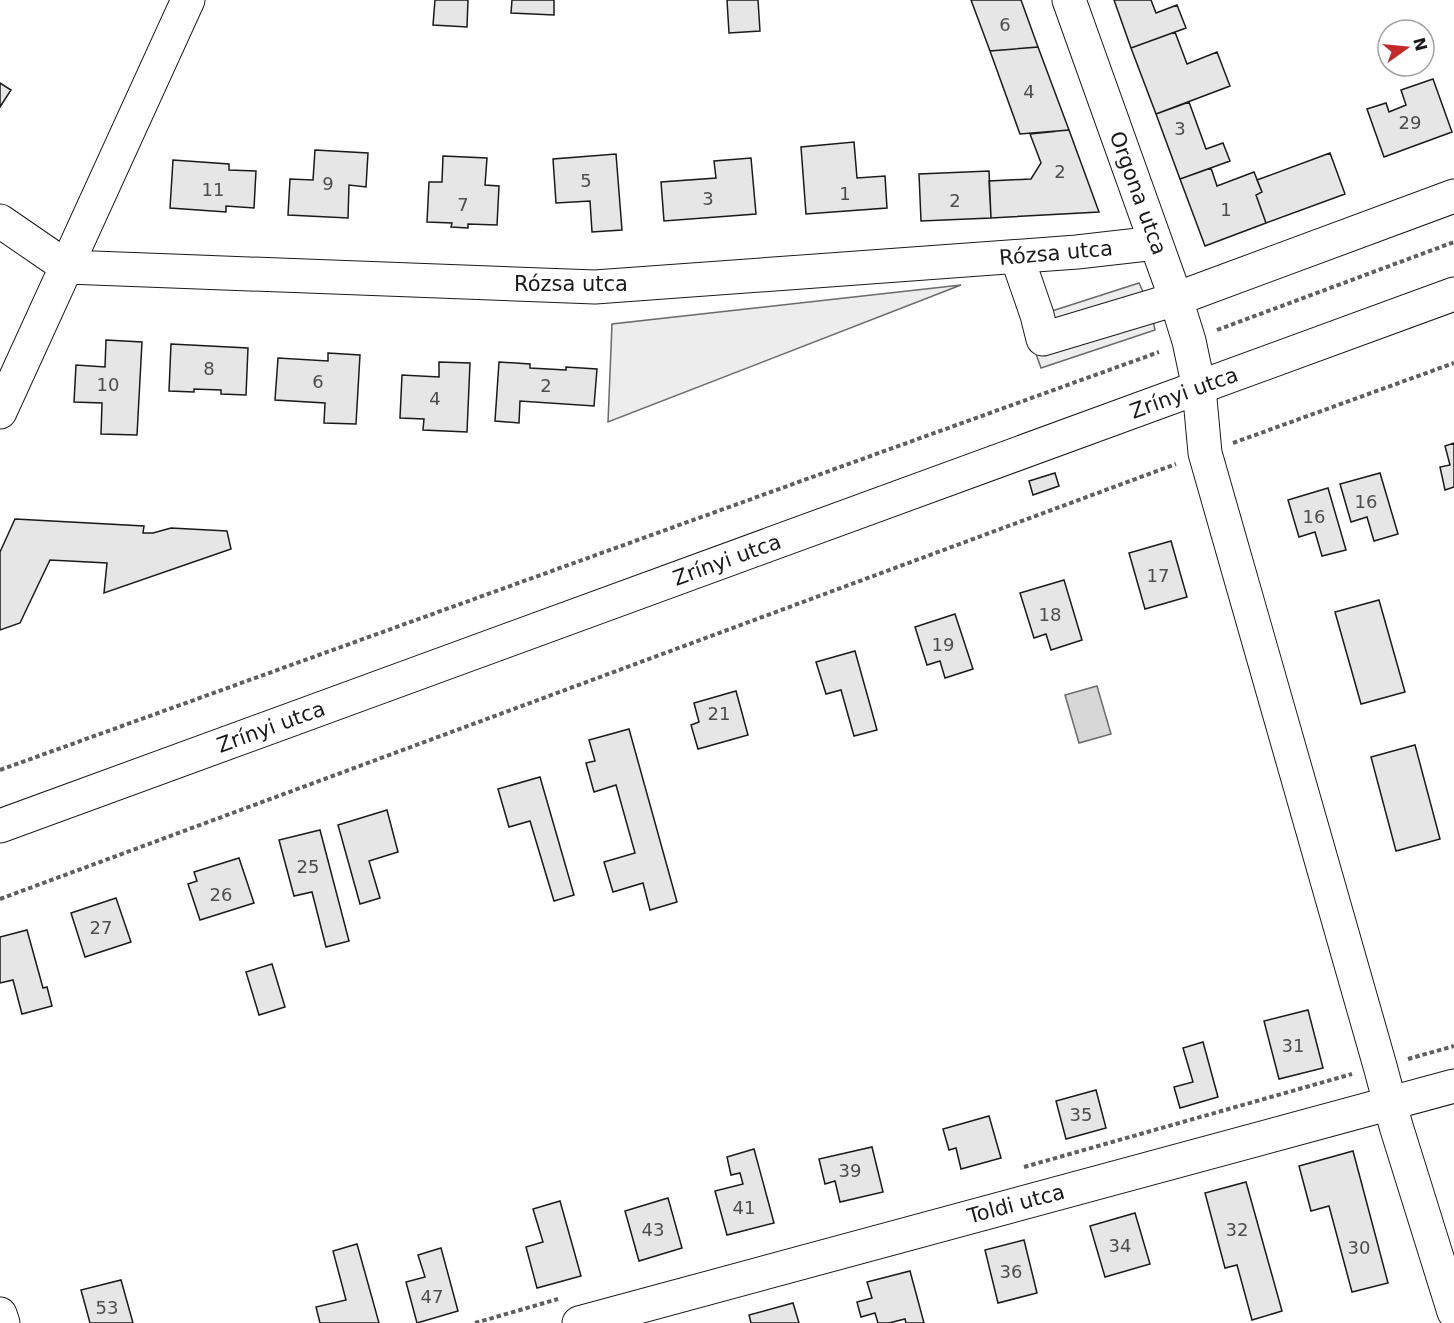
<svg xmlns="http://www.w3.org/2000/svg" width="1454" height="1323" font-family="'DejaVu Sans',sans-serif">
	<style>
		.built { fill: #ededed; stroke: #6a6a6a; stroke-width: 1.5 }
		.water { fill: #d7d7d7; stroke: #6a6a6a; stroke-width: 1.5 }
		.building { fill: #e6e6e6; stroke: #1a1a1a; stroke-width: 1.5 }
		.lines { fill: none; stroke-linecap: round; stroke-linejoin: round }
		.minor-casing { stroke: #1a1a1a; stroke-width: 35 }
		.major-casing { stroke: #1a1a1a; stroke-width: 35 }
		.path { stroke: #5f5f5f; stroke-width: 4; stroke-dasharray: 4.5 3; stroke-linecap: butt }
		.minor { stroke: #fff; stroke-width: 33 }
		.major { stroke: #fff; stroke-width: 33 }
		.labels { text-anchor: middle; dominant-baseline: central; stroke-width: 4.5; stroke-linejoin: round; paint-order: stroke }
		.number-label { font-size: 18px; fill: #4d4d4d }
		.street-label { font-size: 21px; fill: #1a1a1a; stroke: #fff }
	</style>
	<rect width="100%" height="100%" fill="#fff"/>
	<!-- built -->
	<path class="built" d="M 1139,283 L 1150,307 L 1155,330 L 1041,368 L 1024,320 Z
		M 961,285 L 608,422 L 612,324 Z"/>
	<!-- water -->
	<path class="water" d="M 1097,686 L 1111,734 L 1079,743 L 1065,695 Z"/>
	<!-- building -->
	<path class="building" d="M 435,0 L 468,0 L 467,27 L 433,25 Z
		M 512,0 L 554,0 L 554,15 L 511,13 Z
		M 727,0 L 758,0 L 760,31 L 729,33 Z
		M 971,0 L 1021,0 L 1038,47 L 990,51 Z
		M 1114,0 L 1151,0 L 1156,13 L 1177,5 L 1186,28 L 1131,48 Z
		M 1175,32 L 1187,64 L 1217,52 L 1230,86 L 1156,114 L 1131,48 Z
		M 1038,47 L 1069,130 L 1020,134 L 990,51 Z
		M 1433,79 L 1452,132 L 1384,157 L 1367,109 L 1386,103 L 1389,112 L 1406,105 L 1401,90 Z
		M 0,83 L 11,90 L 0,107 Z
		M 1189,102 L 1206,149 L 1223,143 L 1230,161 L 1180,179 L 1156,114 Z
		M 1069,130 L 1099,212 L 991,218 L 989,181 L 1031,179 L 1041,163 L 1030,134 Z
		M 854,142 L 857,178 L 885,176 L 887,208 L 806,214 L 801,147 Z
		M 315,150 L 368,153 L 366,187 L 349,185 L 348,218 L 288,215 L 290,179 L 313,180 Z
		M 1330,153 L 1345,194 L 1266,223 L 1256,195 L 1262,192 L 1257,180 Z
		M 616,154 L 622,230 L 592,232 L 590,201 L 556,203 L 553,159 Z
		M 443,156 L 487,158 L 485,185 L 499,186 L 497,225 L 468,224 L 468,228 L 451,227 L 452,223 L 427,222 L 429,182 L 442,182 Z
		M 751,158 L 756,214 L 664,221 L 661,182 L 716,178 L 714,161 Z
		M 173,160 L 229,164 L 229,170 L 256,171 L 254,208 L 226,206 L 226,212 L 170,208 Z
		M 1211,168 L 1217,186 L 1254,172 L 1262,192 L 1256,195 L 1266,223 L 1205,246 L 1180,179 Z
		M 989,171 L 991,218 L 921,221 L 919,174 Z
		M 106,340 L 142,342 L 137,435 L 101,434 L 102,403 L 74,402 L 76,365 L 105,367 Z
		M 171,344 L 248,348 L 246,395 L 221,394 L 221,390 L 194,389 L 194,392 L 169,391 Z
		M 328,353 L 360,355 L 356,424 L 324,423 L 325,403 L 275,400 L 278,358 L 328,361 Z
		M 439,362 L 470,363 L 467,432 L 423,430 L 424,419 L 400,418 L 402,375 L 439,377 Z
		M 499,362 L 530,364 L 530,368 L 566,370 L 566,367 L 597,369 L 594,406 L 520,401 L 519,423 L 495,421 Z
		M 1454,443 L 1454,487 L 1445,490 L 1440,467 L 1450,465 L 1445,446 Z
		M 1055,473 L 1059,486 L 1033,495 L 1029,481 Z
		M 1380,473 L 1398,534 L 1374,541 L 1367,517 L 1351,522 L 1340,484 Z
		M 1328,488 L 1346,550 L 1322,556 L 1315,532 L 1299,537 L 1288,500 Z
		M 15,519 L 144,526 L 143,533 L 153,533 L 171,528 L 227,531 L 231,549 L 104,593 L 107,563 L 50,560 L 20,623 L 0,630 L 0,552 Z
		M 1171,541 L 1187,597 L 1145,609 L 1129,553 Z
		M 1064,580 L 1082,640 L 1051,650 L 1046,634 L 1034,638 L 1020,593 Z
		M 1379,600 L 1405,692 L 1361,704 L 1335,612 Z
		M 955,614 L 973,669 L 945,678 L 940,661 L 927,665 L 915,627 Z
		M 855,651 L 877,730 L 854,736 L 841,690 L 826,694 L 816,662 Z
		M 736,691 L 748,735 L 698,749 L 691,725 L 699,722 L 694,703 Z
		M 629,729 L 677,902 L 650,910 L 643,883 L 613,892 L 604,862 L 635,853 L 616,785 L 594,792 L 586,763 L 595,761 L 589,740 Z
		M 1415,745 L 1440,839 L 1396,851 L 1371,757 Z
		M 540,777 L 574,895 L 554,901 L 530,821 L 509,827 L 498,789 Z
		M 387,810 L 398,852 L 369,861 L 380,898 L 360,904 L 338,825 Z
		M 320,830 L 349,941 L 326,947 L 312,892 L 294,896 L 279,840 Z
		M 239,858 L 254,903 L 200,920 L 188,884 L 197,881 L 194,872 Z
		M 116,898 L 131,942 L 85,957 L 71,913 Z
		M 27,930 L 43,988 L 47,987 L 52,1006 L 22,1014 L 13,980 L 0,983 L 0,937 Z
		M 272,964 L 285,1007 L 259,1015 L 246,972 Z
		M 1308,1010 L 1323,1068 L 1279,1079 L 1264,1021 Z
		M 1203,1042 L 1218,1097 L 1180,1108 L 1174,1087 L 1193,1082 L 1183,1048 Z
		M 1096,1090 L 1106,1128 L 1066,1139 L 1056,1101 Z
		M 989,1116 L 1001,1158 L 961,1169 L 956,1148 L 949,1150 L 943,1129 Z
		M 872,1147 L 883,1192 L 840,1202 L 835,1181 L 825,1184 L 819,1159 Z
		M 754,1149 L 774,1223 L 727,1235 L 715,1191 L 743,1184 L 740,1173 L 731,1175 L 727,1157 Z
		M 1353,1151 L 1388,1283 L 1352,1292 L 1329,1206 L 1311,1211 L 1299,1166 Z
		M 1246,1182 L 1282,1311 L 1252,1320 L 1237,1265 L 1225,1268 L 1205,1193 Z
		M 668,1198 L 682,1248 L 639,1261 L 625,1211 Z
		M 560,1201 L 581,1276 L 537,1288 L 526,1247 L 543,1242 L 533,1209 Z
		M 1135,1213 L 1150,1264 L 1105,1277 L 1090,1226 Z
		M 1024,1240 L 1037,1293 L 998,1303 L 985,1250 Z
		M 357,1244 L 379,1323 L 320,1323 L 316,1307 L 346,1300 L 333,1251 Z
		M 441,1248 L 458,1311 L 417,1323 L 406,1282 L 425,1277 L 418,1255 Z
		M 910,1271 L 924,1323 L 906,1323 L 905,1319 L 889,1323 L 878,1323 L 875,1313 L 861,1317 L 857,1302 L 872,1298 L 867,1282 Z
		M 121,1280 L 133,1323 L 90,1323 L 81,1290 Z
		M 793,1303 L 799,1323 L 751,1323 L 749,1315 Z"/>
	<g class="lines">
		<!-- minor casing -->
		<g class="minor-casing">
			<path id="minor" d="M 1069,0 L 1176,299 L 1189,341 L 1199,388 L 1205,453 L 1380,1066 L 1396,1126 L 1454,1312
				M 0,221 L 67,267 L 595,287 L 1077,252 L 1156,243
				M 1017,257 L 1037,315 L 1043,339 L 1176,299 L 1454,196
				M 0,412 L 188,0
				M 0,1314 L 3,1323
				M 579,1323 L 1454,1086"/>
		</g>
		<!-- major casing -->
		<g class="major-casing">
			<path id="major" d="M 0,826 L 1454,294"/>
		</g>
		<!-- path -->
		<path class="path" d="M 1217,330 L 1454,242
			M 1233,443 L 1454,363
			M 0,770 L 1159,352
			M 0,899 L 1176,464
			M 1408,1059 L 1454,1046
			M 1024,1167 L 1352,1074
			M 475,1323 L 558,1299"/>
		<!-- minor -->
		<use href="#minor" class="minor"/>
		<!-- major -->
		<use href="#major" class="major"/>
	</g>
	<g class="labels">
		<!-- number labels -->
		<g class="number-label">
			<text x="1005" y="24">6</text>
			<text x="1029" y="91">4</text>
			<text x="1410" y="122">29</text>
			<text x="1180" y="128">3</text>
			<text x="1060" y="171">2</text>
			<text x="586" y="180">5</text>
			<text x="328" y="183">9</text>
			<text x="213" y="189">11</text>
			<text x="845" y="193">1</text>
			<text x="708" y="198">3</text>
			<text x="955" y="200">2</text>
			<text x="463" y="204">7</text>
			<text x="1226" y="209">1</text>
			<text x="209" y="368">8</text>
			<text x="318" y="381">6</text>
			<text x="108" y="384">10</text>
			<text x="546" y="385">2</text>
			<text x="435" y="398">4</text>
			<text x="1366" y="501">16</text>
			<text x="1314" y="516">16</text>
			<text x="1158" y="575">17</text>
			<text x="1050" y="614">18</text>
			<text x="943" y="644">19</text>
			<text x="719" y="713">21</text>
			<text x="308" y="866">25</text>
			<text x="221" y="894">26</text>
			<text x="101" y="927">27</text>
			<text x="1293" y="1045">31</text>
			<text x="1081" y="1114">35</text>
			<text x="850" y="1170">39</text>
			<text x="744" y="1207">41</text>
			<text x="653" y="1229">43</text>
			<text x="1237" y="1229">32</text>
			<text x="1120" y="1245">34</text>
			<text x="1359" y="1247">30</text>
			<text x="1011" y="1271">36</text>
			<text x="432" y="1296">47</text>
			<text x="107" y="1307">53</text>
		</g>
		<!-- street labels -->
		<g class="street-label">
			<text transform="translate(1138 193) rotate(70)">Orgona utca</text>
			<text transform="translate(1056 253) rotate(-5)">Rózsa utca</text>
			<text x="571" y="284">Rózsa utca</text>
			<text transform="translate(1184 393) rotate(-20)">Zrínyi utca</text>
			<text transform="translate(727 560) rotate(-20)">Zrínyi utca</text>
			<text transform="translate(271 727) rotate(-20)">Zrínyi utca</text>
			<text transform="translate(1016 1204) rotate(-15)">Toldi utca</text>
		</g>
	</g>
	<!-- north arrow -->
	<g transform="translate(1406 48) rotate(75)"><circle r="28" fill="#ffffff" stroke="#a3a3a3" stroke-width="1.5"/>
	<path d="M0-4.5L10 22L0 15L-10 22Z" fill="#c62828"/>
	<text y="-9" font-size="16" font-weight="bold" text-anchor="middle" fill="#1a1a1a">N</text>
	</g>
</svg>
